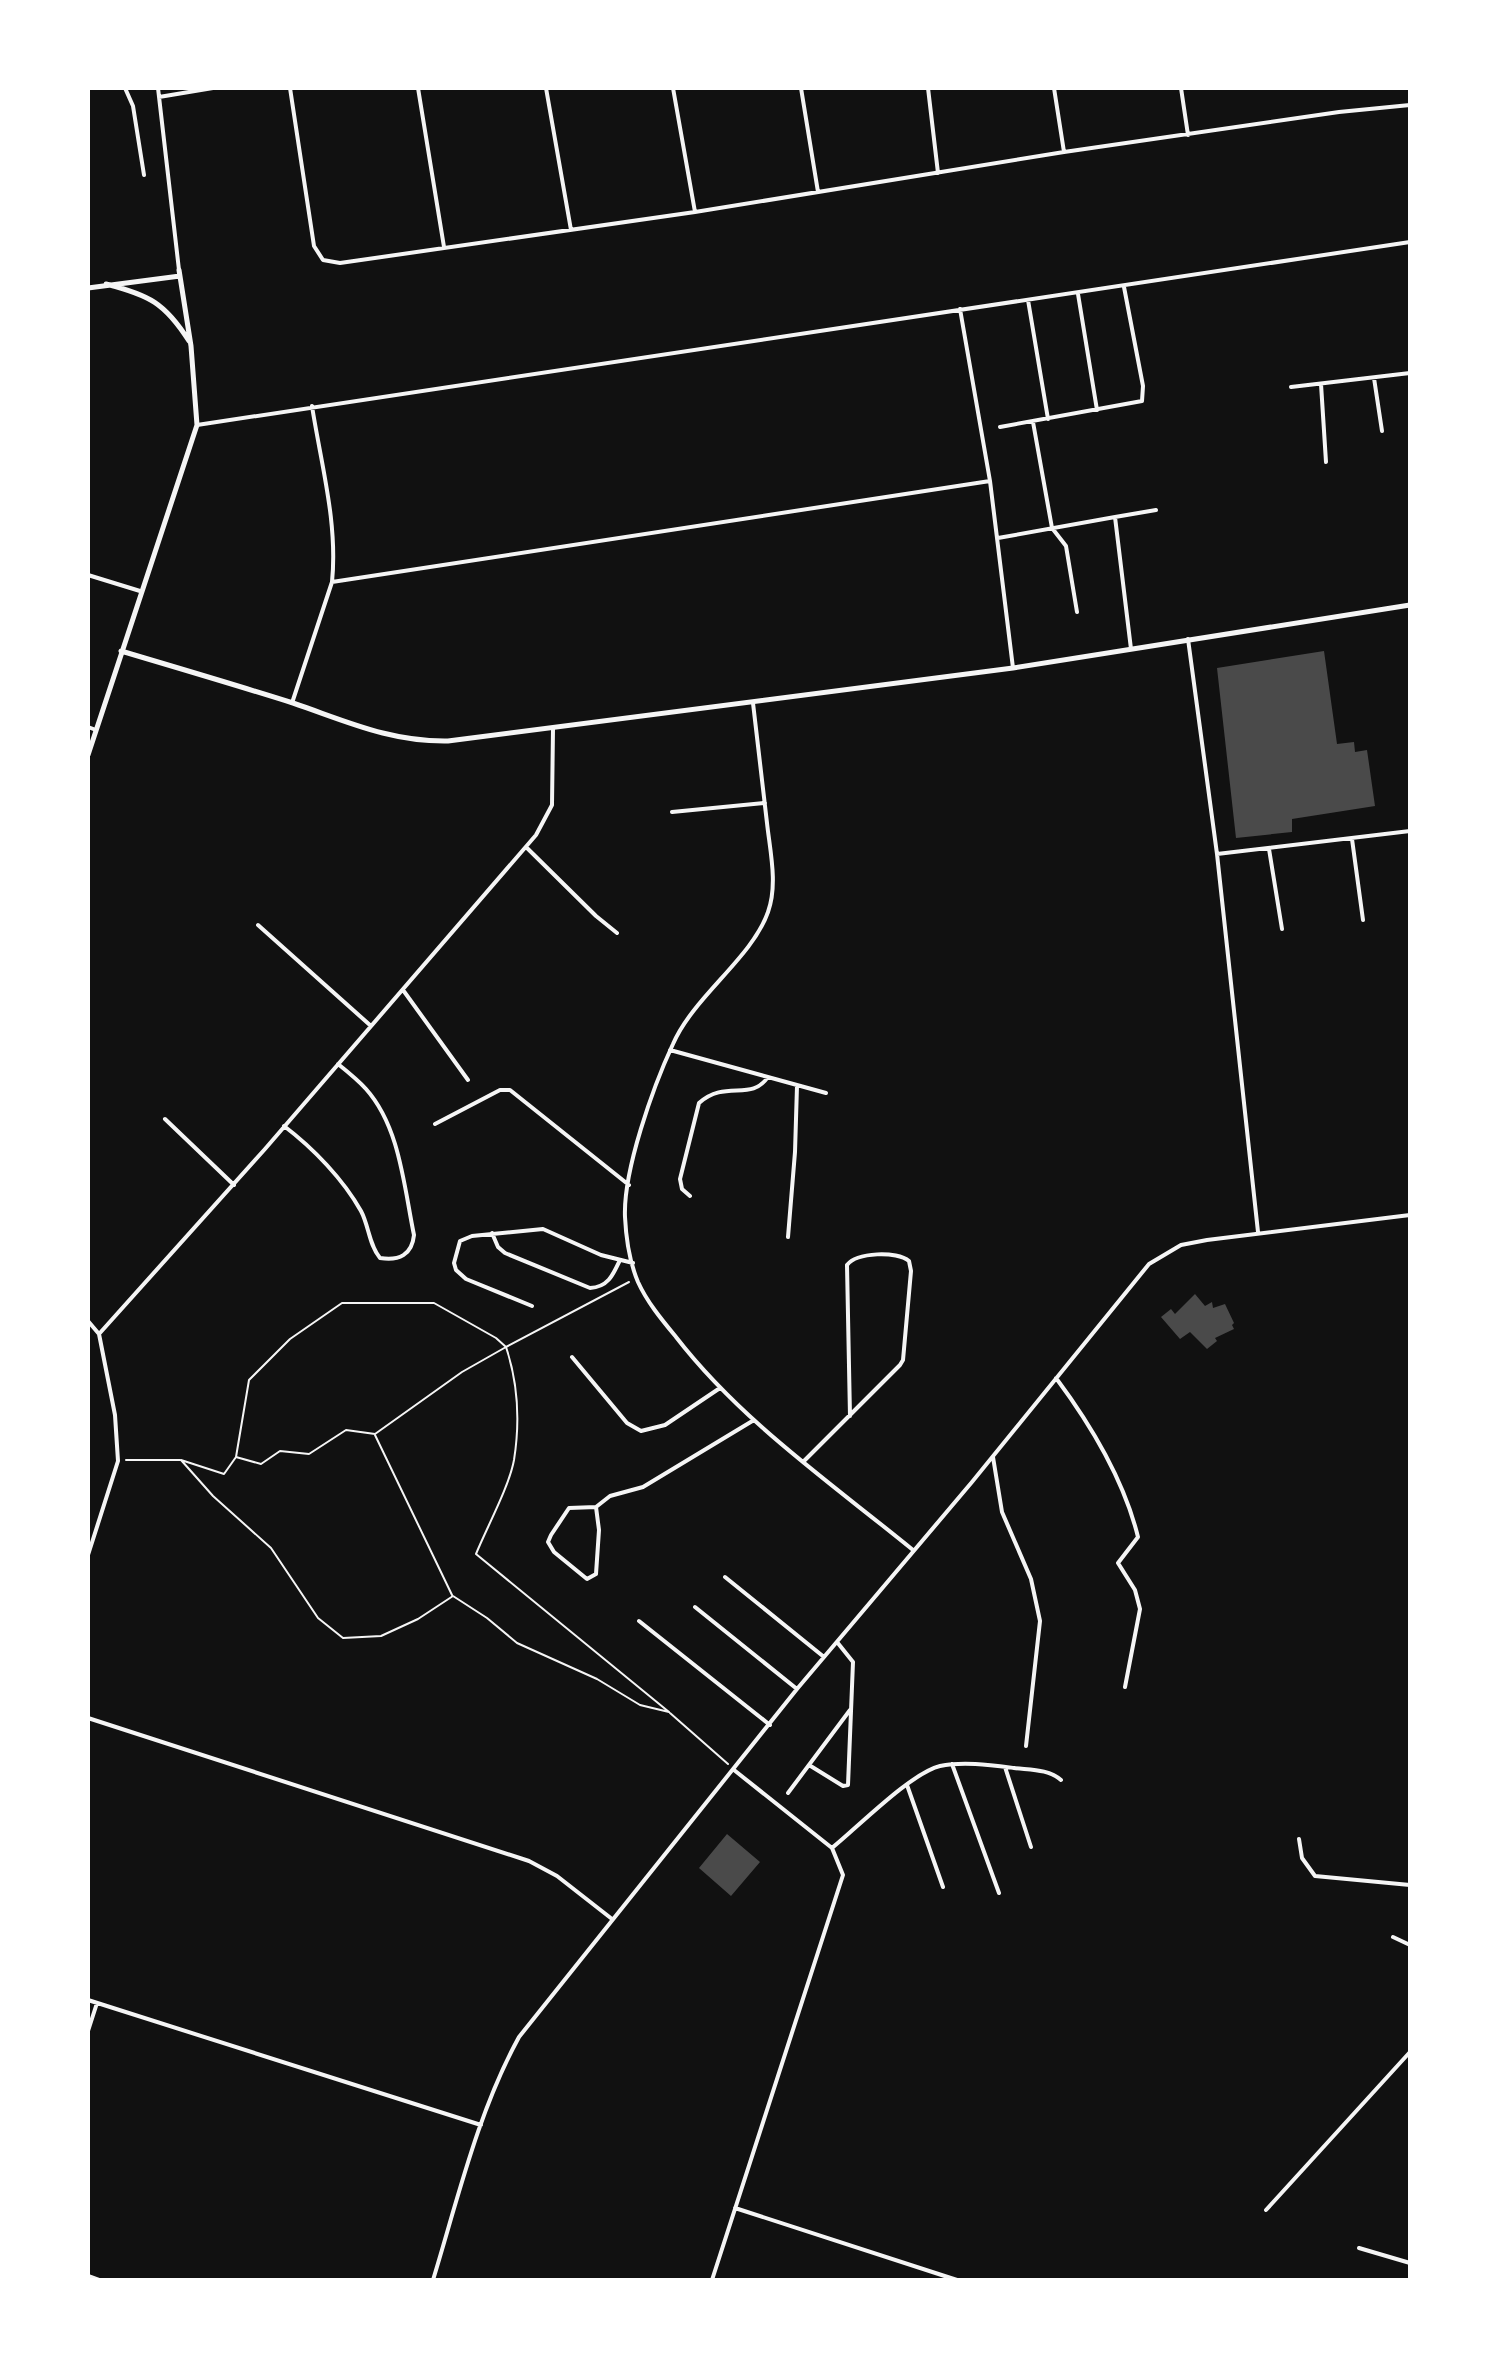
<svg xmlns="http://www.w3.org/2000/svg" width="1498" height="2368" font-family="'Varela Round',sans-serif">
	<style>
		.building { fill: #4a4a4a }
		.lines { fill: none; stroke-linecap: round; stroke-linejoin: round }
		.path { stroke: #f5f5f5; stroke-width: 2 }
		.minor { stroke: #f5f5f5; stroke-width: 4 }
		.tertiary { stroke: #f5f5f5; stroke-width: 5 }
	</style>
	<rect width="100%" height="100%" fill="#111"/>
	<!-- building -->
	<path class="building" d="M 1324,651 L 1337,744 L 1354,742 L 1355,752 L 1367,750 L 1375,806 L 1292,819 L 1292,832 L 1236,838 L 1217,668 Z
		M 1195,1294 L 1205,1306 L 1212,1302 L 1213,1308 L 1225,1304 L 1234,1323 L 1232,1325 L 1234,1329 L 1215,1338 L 1217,1341 L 1207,1349 L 1190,1332 L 1180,1339 L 1161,1317 L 1171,1309 L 1175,1314 Z
		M 727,1834 L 760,1862 L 731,1896 L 699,1868 Z"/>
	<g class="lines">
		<!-- path -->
		<path class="path" d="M 375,1435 L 452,1595
			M 236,1457 L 261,1464 L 280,1451 L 309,1454 L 346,1430 L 375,1434 L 462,1372 L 506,1347 C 518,1383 520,1422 514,1460 C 509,1487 487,1527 476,1554 L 669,1712 L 640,1705 L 597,1679 L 517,1643 L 487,1618 L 453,1596 L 418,1619 L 381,1636 L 343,1638 L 318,1618 L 271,1548 L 213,1496 L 181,1460 L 224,1474 L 236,1457 L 249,1380 L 290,1339 L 342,1303 L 434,1303 L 496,1338 L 506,1347 L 629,1282
			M 126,1460 L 180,1460
			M 670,1713 L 728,1764"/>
		<!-- minor -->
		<path class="minor" d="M 125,88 L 133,106 L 144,175
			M 158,88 L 179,270
			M 290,88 L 314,246 L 323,260 L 340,263 L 695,212 L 1064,152 L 1339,112 L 1410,105
			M 418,88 L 444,247
			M 546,88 L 571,230
			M 673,88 L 695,212
			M 801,88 L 818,192
			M 928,88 L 938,173
			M 1054,88 L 1064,152
			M 1181,88 L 1188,135
			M 159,97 L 213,88
			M 1078,294 L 1097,410
			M 1028,300 L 1048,419
			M 960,309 L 990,481 L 1013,668
			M 1374,378 L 1382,431
			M 1321,384 L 1326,462
			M 1291,387 L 1410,373
			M 1033,422 L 1052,528 L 1066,546 L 1077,612
			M 197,425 L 1410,242
			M 1000,427 L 1142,401 L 1143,386 L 1124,287
			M 998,538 L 1115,517
			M 88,575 L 140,591
			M 332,582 L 990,481
			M 1188,639 L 1217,854 L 1258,1232
			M 1131,649 L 1115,517 L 1156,510
			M 292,703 L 332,582 C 338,523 321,464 312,406
			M 753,703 C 758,743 762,783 767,823 C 770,851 778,884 768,912 C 752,958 694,996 673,1044 C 653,1087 623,1171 625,1217 C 626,1238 630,1263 638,1282 C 647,1302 662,1320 676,1337 C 741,1421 831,1483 913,1550
			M 88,727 L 96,730
			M 672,812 L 765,803
			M 1352,839 L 1363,920
			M 526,847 L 596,916 L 617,933
			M 1269,849 L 1282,929
			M 1217,854 L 1410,831
			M 258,925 L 371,1026
			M 403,990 L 468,1080
			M 670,1050 L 826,1093
			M 165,1119 L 234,1185
			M 435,1124 L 500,1090 L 510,1090 L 629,1185
			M 284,1126 C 313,1148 343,1179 361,1211 C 369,1226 369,1245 380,1258 C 399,1261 412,1255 414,1235 C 404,1187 400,1127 366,1089 C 358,1080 348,1072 338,1064
			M 690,1196 L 682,1189 L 680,1179 L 699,1103 C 726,1079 751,1102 768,1077
			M 492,1233 L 498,1247 L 505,1253 L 590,1288 C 608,1287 613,1275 620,1260
			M 788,1237 L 795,1152 L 797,1086
			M 532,1306 L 466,1279 L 456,1270 L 454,1263 L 460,1241 L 472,1236 L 543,1229 L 601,1255 L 633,1263
			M 88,1321 L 99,1334 L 115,1415 L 118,1461 L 88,1555
			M 99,1334 L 265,1149 L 536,835 L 552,805 L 553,729
			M 572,1357 L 627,1423 L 641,1431 L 665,1425 L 720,1388
			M 1056,1378 C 1091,1425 1124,1480 1138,1537 L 1118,1563 L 1135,1590 L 1140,1609 L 1125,1687
			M 993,1457 L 1002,1512 L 1031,1579 L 1040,1621 L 1026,1746
			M 804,1461 L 900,1365 L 903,1360 L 911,1271 L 909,1261 C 897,1251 857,1252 847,1265 L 850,1416
			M 596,1507 L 599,1530 L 596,1574 L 587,1579 L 554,1552 L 548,1542 L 551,1535 L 569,1508 L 596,1507 L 610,1496 L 643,1487 L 754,1420
			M 725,1577 L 824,1657
			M 695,1607 L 797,1689
			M 639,1621 L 770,1725
			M 88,1718 L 529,1861 L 557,1876 L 612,1919
			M 952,1764 L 999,1893
			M 809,1765 L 843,1786 L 848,1785 L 853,1662 L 837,1642
			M 1005,1767 L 1031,1847
			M 907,1785 L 943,1887
			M 788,1793 L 850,1710
			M 1299,1839 L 1302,1858 L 1315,1876 L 1410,1885
			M 832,1848 C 858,1827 911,1773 940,1766 C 963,1761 991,1765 1014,1768 C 1030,1770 1049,1769 1061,1780
			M 1393,1937 L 1410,1945
			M 88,2000 L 481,2125
			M 88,2031 L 97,2003
			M 735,2208 L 957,2280
			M 1266,2210 L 1410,2052
			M 1359,2248 L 1410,2263
			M 88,2276 L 99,2280
			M 433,2280 C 458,2198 478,2112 519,2037 L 797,1689 L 972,1482 L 1149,1264 L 1181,1245 L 1207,1240 L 1410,1215
			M 712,2280 L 843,1875 L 832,1848 L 734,1770"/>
		<!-- tertiary -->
		<path class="tertiary" d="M 106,284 C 149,295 165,303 189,341
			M 88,288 L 180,276
			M 121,651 C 178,668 236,685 293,703 C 346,721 390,742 448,741 L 1013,668 L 1410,605
			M 88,755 L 197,425 L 191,346 L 179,270"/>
	</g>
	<!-- border -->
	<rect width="1498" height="2368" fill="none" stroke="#ffffff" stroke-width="180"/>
</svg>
